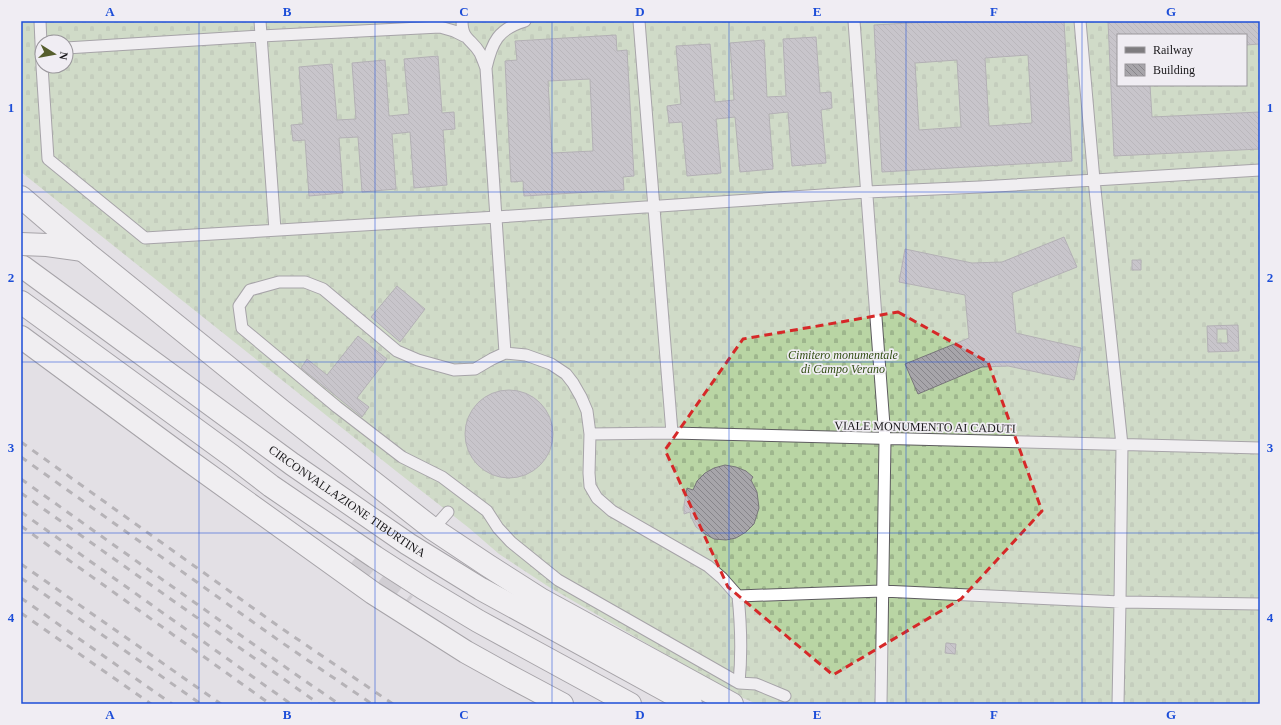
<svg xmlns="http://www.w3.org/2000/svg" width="1281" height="725" font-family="'Times New Roman',serif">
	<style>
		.cemetery { fill: url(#cemetery-stones); fill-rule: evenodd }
		.building { fill: url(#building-back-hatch); stroke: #78767a; fill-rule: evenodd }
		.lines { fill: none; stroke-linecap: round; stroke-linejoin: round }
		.highway-tunnel { stroke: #bab8bc; stroke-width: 22; stroke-dasharray: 22 11; stroke-linecap: butt }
		.lane-casing { stroke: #5d5b5f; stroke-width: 13 }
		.highway-casing { stroke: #5d5b5f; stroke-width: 24 }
		.lane { stroke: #fff; stroke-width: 11 }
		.highway { stroke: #fff; stroke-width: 22 }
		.rail { stroke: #7e7c7f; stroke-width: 3; stroke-dasharray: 7 7; stroke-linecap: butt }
		.marked { fill: none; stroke: #d62828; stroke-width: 3; stroke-dasharray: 8 5; stroke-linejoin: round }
		.grid { fill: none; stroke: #1d4ed8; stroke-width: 1; stroke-opacity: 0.55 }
		.labels { text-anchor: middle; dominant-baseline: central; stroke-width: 3.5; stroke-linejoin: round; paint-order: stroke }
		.park-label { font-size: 12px; font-style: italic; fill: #324e14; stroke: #f0edf3 }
		.street-label { font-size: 12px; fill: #181719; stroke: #f0edf3 }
		.neatline { fill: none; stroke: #1d4ed8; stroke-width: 1.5 }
		.grid-label { font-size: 13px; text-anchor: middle; font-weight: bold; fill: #1d4ed8 }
	</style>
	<defs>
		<pattern id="cemetery-stones" width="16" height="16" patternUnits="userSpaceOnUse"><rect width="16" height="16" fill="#b9d5a4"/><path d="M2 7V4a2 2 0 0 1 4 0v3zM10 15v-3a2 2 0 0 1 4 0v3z" fill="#9eb68d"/></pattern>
		<pattern id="building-back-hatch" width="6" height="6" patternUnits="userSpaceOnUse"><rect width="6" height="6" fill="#a7a5aa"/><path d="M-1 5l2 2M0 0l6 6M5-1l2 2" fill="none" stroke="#87858a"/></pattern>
	</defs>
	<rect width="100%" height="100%" fill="#e3e0e5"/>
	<!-- cemetery -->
	<path class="cemetery" d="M 21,21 L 1260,21 L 1260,704 L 757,704 L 736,695 L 549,587 L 499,554 L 469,528 L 396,471 L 21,172 ZM 1118,35 L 1246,35 L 1246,85 L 1118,85 ZM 42,42 L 66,42 L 66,66 L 42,66 Z"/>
	<!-- building -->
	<path class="building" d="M 944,21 L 1064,21 L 1072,161 L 882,172 L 874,25 ZM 1028,55 L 1032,123 L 989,126 L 985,58 ZM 957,60 L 961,127 L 919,130 L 915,63 Z
		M 1108,21 L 1260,21 L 1260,74 L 1259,44 L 1246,45 L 1246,35 L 1118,35 L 1118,85 L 1150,85 L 1152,117 L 1260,112 L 1260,149 L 1114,156 Z
		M 616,35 L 617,51 L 627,50 L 634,176 L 623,177 L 624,190 L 524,196 L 523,181 L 511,182 L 505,61 L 517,60 L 515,41 ZM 590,79 L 593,151 L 552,153 L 548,81 Z
		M 816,37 L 820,93 L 831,92 L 832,108 L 821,110 L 826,163 L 792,166 L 788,112 L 769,114 L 773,169 L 740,172 L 735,117 L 716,119 L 721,173 L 687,176 L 682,122 L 669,123 L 667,106 L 681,104 L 676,46 L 710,44 L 715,102 L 734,100 L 730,43 L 764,40 L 767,97 L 786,96 L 783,39 Z
		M 438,56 L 442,113 L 454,112 L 455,129 L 443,130 L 447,185 L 414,188 L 410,132 L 392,134 L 396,189 L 362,192 L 358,137 L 339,138 L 343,193 L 309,196 L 305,140 L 293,141 L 291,125 L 303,124 L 299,67 L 332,64 L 337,120 L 356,119 L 352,63 L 385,60 L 389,116 L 409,114 L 404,59 Z
		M 1064,237 L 1077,267 L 1012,293 L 1016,333 L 1081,348 L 1074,380 L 1008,366 L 982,367 L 918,394 L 905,364 L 969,338 L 965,295 L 899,282 L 905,249 L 972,263 L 1002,262 Z
		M 1132,260 L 1141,260 L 1141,270 L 1132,270 Z
		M 397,286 L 425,309 L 400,342 L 371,317 Z
		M 1238,325 L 1239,351 L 1208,352 L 1207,326 Z
		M 1217,329 L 1227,329 L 1228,343 L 1217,343 Z
		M 358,336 L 387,359 L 357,398 L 369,407 L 362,417 L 301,368 L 307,359 L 327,375 Z
		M465 434a44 44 0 1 1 88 0a44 44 0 1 1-88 0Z
		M 725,465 L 736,467 L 746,471 L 753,477 L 751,480 L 757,492 L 759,508 L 754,524 L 746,532 L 736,538 L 726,540 L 714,539 L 705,534 L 696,527 L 691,517 L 690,512 L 684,514 L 684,505 L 687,488 L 693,490 L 697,481 L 705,473 L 714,468 Z
		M 946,643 L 956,644 L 955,654 L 945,653 Z"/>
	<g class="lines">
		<!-- highway-tunnel -->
		<path class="highway-tunnel" d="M 352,562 L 406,605"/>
		<!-- lane casing -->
		<g class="lane-casing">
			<path id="lane" d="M 40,21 L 42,65
				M 260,21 L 275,230
				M 462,21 C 462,40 472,39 480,53 C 482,57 484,63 486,68 L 505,353
				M 639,21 L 672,433
				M 854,21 L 885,439 L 881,704
				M 1080,21 L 1094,180 L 1122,445 L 1120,602 L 1118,704
				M 66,48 L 261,36 L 440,27 L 454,31 L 464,36
				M 42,66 L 48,159 L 145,238 L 497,217 L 867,192 L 980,187 L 1260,170
				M 486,68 C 492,42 498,29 525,21
				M 590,434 L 672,433 L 1260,448
				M 433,529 L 448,512
				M 738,596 L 722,578 L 708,566 L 612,511 L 597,498 L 590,486 L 589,473 L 590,434 L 587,411 L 581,397 L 573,383 L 566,374 L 551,364 L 526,355 L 505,353 L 492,359 L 475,369 L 454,370 L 418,360 L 397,351 L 323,289 L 305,282 L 279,282 L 250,290 L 239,306 L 242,328 L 337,407 L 402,457 L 442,477 L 487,511 L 498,528 L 511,542 L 558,580 L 739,683
				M 785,696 L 756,684 L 739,683 C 742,653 741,625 738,596 L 882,591 L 1120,602 L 1260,604"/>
		</g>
		<!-- highway casing -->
		<g class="highway-casing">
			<g id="highway">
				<path d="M 21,197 L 84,251 L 282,411 L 433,529 L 487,565 L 542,600 L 732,704"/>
				<path d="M 21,244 L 47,245 L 83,250"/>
				<path id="s1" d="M 23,267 L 292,464 L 408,544 L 481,589 L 691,704"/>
				<path d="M 21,302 L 232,456 L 271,486 L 375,557 L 423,588 L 478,621 L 630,704"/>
				<path d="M 21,337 L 181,455 L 373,593 L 466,652 L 513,678 L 562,704"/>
			</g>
		</g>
		<!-- lane -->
		<use href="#lane" class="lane"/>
		<!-- highway -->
		<use href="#highway" class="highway"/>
		<!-- rail -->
		<path class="rail" d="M 21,442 L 281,628 L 393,704
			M 21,457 L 281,642 L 372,704
			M 21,479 L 298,676 L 339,704
			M 21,493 L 319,704
			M 21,512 L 291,704
			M 21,526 L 270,704
			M 21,564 L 221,704
			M 21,578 L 201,704
			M 21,598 L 172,704
			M 21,613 L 151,704"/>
	</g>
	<!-- marked area -->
	<path d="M0 0H1281V725H0ZM 898,312 L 988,362 L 1042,511 L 961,599 L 833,675 L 728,587 L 665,450 L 743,339 Z" fill="#e3e0e5" fill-opacity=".55" fill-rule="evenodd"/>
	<path class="marked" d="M 898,312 L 988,362 L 1042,511 L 961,599 L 833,675 L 728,587 L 665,450 L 743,339 Z"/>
	<!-- grid -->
	<path class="grid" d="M 199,21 L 199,704M 375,21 L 375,704M 552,21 L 552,704M 729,21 L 729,704M 906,21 L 906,704M 1082,21 L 1082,704M 21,192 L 1260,192M 21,362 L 1260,362M 21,533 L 1260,533"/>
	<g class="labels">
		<!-- park labels -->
		<g class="park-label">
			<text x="843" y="355">Cimitero monumentale<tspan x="843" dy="14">di Campo Verano</tspan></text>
		</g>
		<!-- street labels -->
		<g class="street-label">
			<text transform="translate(925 427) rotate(1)">VIALE MONUMENTO AI CADUTI</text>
			<text stroke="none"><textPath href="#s1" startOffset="400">CIRCONVALLAZIONE TIBURTINA</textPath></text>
		</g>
	</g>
	<!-- border -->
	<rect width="1281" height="725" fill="none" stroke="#f0edf3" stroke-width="44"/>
	<!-- legend -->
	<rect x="1117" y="34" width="130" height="52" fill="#f0edf3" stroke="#9a979c"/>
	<rect x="1125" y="47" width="20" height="6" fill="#7e7c7f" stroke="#9a979c"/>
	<text x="1153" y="54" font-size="12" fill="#181719">Railway</text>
	<rect x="1125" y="64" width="20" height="12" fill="url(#building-back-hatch)" stroke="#9a979c"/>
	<text x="1153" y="74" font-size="12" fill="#181719">Building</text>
	<!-- north arrow -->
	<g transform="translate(54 54) rotate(101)"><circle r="19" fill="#f0edf3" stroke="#9a979c"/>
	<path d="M0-3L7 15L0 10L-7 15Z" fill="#555d2c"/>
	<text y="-6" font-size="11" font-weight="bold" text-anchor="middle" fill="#181719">N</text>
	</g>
	<rect x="22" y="22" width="1237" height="681" class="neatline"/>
	<g class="grid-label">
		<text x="110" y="16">A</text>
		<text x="287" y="16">B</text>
		<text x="464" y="16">C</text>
		<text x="640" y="16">D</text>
		<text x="817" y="16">E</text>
		<text x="994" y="16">F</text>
		<text x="1171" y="16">G</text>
		<text x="11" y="112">1</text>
		<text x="1270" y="112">1</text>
		<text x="11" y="282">2</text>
		<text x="1270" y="282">2</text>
		<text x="11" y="452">3</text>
		<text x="1270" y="452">3</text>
		<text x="11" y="622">4</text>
		<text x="1270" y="622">4</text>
		<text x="110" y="719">A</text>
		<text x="287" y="719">B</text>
		<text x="464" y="719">C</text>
		<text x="640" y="719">D</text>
		<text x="817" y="719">E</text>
		<text x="994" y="719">F</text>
		<text x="1171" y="719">G</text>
	</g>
</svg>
